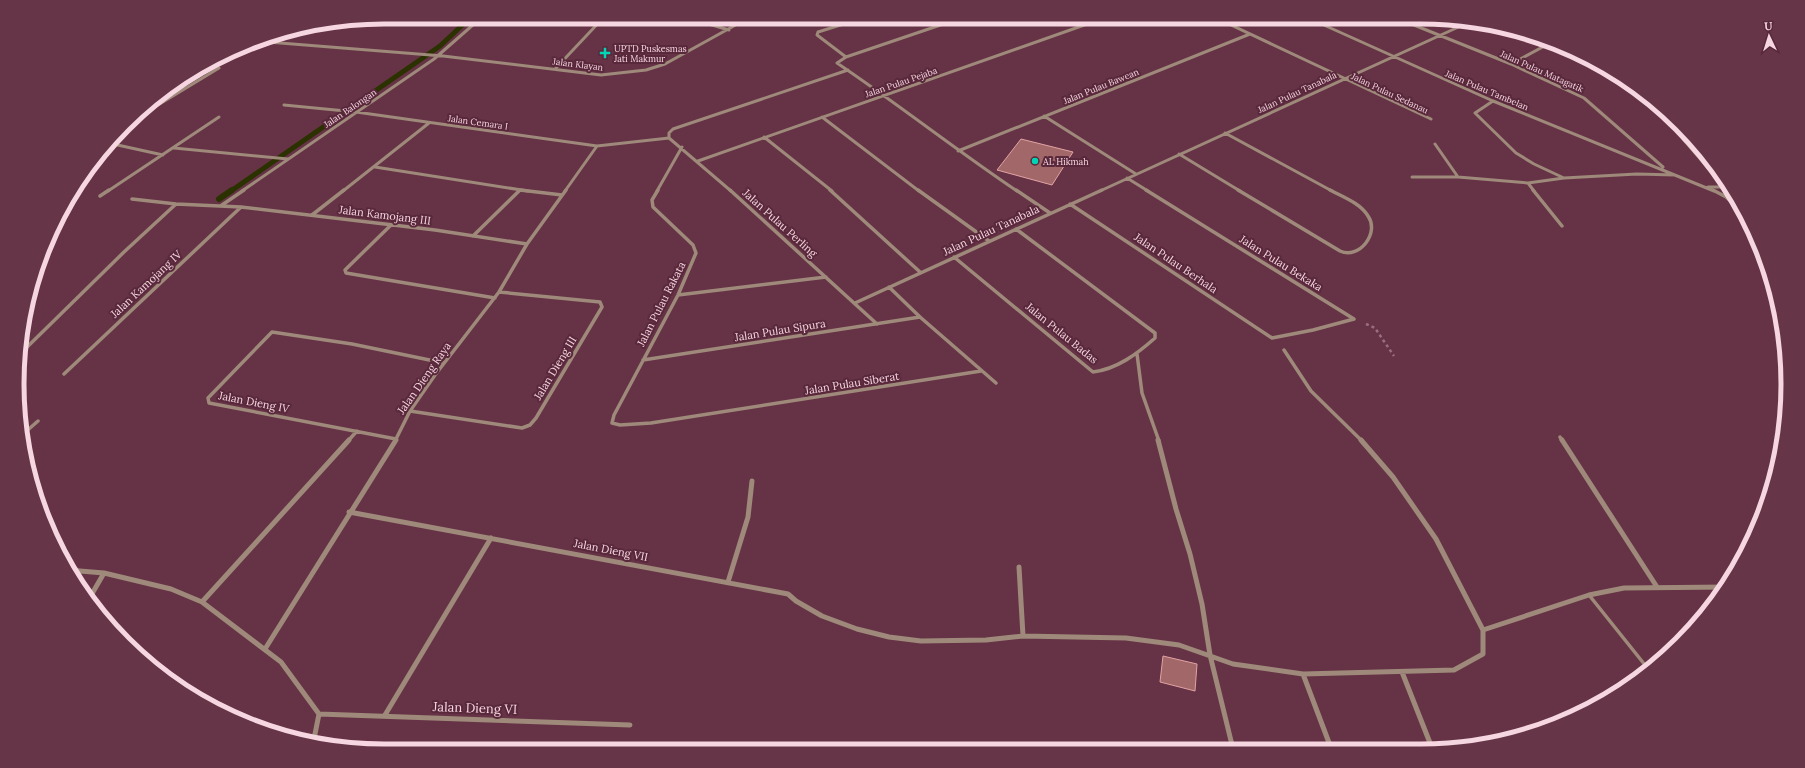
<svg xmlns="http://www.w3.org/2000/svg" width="1805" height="768" font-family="Lora,serif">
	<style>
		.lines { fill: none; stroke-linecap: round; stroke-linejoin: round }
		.stream-far1 { stroke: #2b3200; stroke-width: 5 }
		.stream { stroke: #2b3200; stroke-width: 6 }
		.building { fill: #a26869; stroke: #e2a3a4 }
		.path { stroke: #9a6e7d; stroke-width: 2.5; stroke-dasharray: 3 3; stroke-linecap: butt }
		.service { stroke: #9e897a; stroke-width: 3.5 }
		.minor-far2 { stroke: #9e897a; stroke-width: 3 }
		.minor-far1 { stroke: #9e897a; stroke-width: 3.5 }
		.minor { stroke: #9e897a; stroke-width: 5 }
		.poi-dot { fill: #01d5b6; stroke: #59283b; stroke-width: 1.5 }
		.labels { text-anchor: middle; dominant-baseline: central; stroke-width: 4; stroke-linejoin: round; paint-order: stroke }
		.far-poi-label { font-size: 9px; fill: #f6d6e0; stroke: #59283b; text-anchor: start }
		.far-street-label { font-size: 9px; fill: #f6d6e0; stroke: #59283b }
		.street-label { font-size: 11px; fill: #f6d6e0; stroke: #59283b }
		.near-street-label { font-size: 13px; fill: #f6d6e0; stroke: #59283b }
		.rim { fill: none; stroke: #f6d6e0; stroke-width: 5 }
	</style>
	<rect width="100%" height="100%" fill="#653345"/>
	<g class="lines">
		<!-- stream-far1 -->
		<path class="stream-far1" d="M 231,191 L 440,46 L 471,17"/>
		<!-- stream -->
		<path class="stream" d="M 219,199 L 232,190"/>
	</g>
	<!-- building -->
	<path class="building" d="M 1021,139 L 1073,152 L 1052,185 L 997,170 Z
		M 1163,656 L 1197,664 L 1195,691 L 1160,682 Z"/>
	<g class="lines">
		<!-- path -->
		<path class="path" d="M 1366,324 L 1375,328 L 1394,356"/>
		<!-- service -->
		<path class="service" d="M 1589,595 L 1649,670"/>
		<!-- minor-far2 -->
		<path class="minor-far2" d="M 685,17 L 729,30
			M 964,17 L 846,57 L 837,63 C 898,104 956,150 1017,191
			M 1214,17 L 1431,119
			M 1306,17 L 1493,101 L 1714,191
			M 1394,17 L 1511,64 L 1584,98 L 1663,167
			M 255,41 L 443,56 L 601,75 L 646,70 L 665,64 L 750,17
			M 846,57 L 817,35 L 818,32 L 866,17
			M 1511,64 L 1552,42
			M 556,68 L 604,17
			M 1493,101 L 1475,113 L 1516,153 L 1534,164 L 1564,178
			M 284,105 L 356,112 L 597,146 L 669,138
			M 1044,116 L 1136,174
			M 822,117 L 919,191
			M 130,122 L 219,68
			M 1225,133 L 1332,191
			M 764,137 L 832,191
			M 669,138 L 731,191
			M 669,138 L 669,133 L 673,129 L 848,70
			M 1683,139 L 1716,177 L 1721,186
			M 113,144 L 163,155
			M 1435,144 L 1458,177
			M 174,148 L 288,159
			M 958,151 L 1250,34
			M 1179,154 L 1240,191
			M 698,161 L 1107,17
			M 375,167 L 528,191
			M 1412,177 L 1458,177 L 1528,183 L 1564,178 L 1637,174 L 1675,175
			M 1127,178 L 1148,191
			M 1528,183 L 1534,191
			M 1708,187 L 1728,187
			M 108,191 L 219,117
			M 242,191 L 434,59 L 482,17
			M 343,191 L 429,123
			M 565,191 L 597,146
			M 657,191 L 682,147
			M 1100,191 L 1465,24"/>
		<!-- minor-far1 -->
		<path class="minor-far1" d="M 520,190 L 562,195
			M 658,190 L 652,200 L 653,207 L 693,245 L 696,253 L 678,295 L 614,415 L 612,423 L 620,425 L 651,423 L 981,371
			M 730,190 L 877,324
			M 830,190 L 920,272
			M 918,190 L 989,241
			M 1016,190 L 1050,213
			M 1238,190 L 1340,251 C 1359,260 1380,233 1368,216 C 1360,203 1343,197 1330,190
			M 1533,190 L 1562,226
			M 1713,190 L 1726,197 L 1745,214
			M 100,196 L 109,190
			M 132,199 L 176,204 L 241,207 L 435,230 L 527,244
			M 1070,204 L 1272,338 L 1313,330 L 1354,319 L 1146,190
			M 222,205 L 244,190
			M 312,215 L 344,190
			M 391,225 L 345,270 L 346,273 L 495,298
			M 473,236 L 520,190
			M 954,257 L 1093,372 C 1117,369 1137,354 1155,338 L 1155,333 L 1016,229
			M 889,287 L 920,317 L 996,383
			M 678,295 L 826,277
			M 855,303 L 1102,190
			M 1284,350 L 1311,391 L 1362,441
			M 20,354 L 124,252 L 176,204
			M 1137,354 L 1142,393 L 1159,441
			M 643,360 L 920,317
			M 64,374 L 241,207
			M 410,411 L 522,428 L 530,425 L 536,418 L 602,307 L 600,302 L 499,292
			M 22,435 L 38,421
			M 1560,437 L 1562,441
			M 396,439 L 209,403 L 208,398 L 272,332 L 352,344 L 444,363
			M 348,441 L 357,431
			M 395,441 L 410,411 L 435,375 L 499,292 L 527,244 L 566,190"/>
		<!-- minor -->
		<path class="minor" d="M 1158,440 L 1176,509 L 1190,554 L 1202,604 L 1210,655 L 1233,749
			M 1361,440 L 1393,477 L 1436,539 L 1483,630
			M 1562,440 L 1657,587
			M 349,512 L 788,594 L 796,601 L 822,616 L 857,629 L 889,637 L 921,641 L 986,640 L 1023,636 L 1126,638 L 1179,645 L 1233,664 L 1303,674 L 1454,670 L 1483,654 L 1483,630 L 1589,595 L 1624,588 L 1727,587
			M 1019,567 L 1023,636
			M 68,570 L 104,573 L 171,589 L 202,602 L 281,662 L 319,714 L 314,739
			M 728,582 L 748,517 L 752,481
			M 89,599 L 104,573
			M 202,602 L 349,440
			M 265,649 L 396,440
			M 1402,672 L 1432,748
			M 1303,674 L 1331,748
			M 319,714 L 630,725
			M 385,715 L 491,538"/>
	</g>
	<!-- markers -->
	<g class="poi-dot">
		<path d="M603 47h4v4h4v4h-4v4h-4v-4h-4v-4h4z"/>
		<circle cx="1035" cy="161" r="4"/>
	</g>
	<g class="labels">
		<!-- far-poi labels -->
		<g class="far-poi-label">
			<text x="614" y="48">UPTD Puskesmas<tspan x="614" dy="10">Jati Makmur</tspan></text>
			<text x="1043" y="161">AL Hikmah</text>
		</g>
		<!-- far-street labels -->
		<g class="far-street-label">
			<text transform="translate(578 64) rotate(7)">Jalan Klayan</text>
			<text transform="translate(1542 71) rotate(24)">Jalan Pulau Matagatik</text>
			<text transform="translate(901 82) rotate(-19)">Jalan Pulau Pejaba</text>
			<text transform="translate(1101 86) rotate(-22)">Jalan Pulau Bawean</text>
			<text transform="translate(1487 90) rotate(23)">Jalan Pulau Tambelan</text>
			<text transform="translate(1297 92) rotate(-25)">Jalan Pulau Tanabala</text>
			<text transform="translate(1390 93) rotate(25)">Jalan Pulau Sedanau</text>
			<text transform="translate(350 108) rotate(-34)">Jalan Balongan</text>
			<text transform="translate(478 122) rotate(8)">Jalan Cemara I</text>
		</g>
		<!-- street labels -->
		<g class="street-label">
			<text transform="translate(385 215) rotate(7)">Jalan Kamojang III</text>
			<text transform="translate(780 223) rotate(42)">Jalan Pulau Perling</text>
			<text transform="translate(991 230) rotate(-25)">Jalan Pulau Tanabala</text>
			<text transform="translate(1176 263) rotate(34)">Jalan Pulau Berhala</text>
			<text transform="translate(1281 263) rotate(32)">Jalan Pulau Bekaka</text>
			<text transform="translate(146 284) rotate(-43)">Jalan Kamojang IV</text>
			<text transform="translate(661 304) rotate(-63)">Jalan Pulau Rakata</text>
			<text transform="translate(780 330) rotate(-9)">Jalan Pulau Sipura</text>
			<text transform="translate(1062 333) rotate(39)">Jalan Pulau Badas</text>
			<text transform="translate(555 368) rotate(-59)">Jalan Dieng III</text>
			<text transform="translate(424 378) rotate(-55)">Jalan Dieng Raya</text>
			<text transform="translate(852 383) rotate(-9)">Jalan Pulau Siberat</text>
			<text transform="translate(254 402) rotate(11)">Jalan Dieng IV</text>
			<text transform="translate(611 550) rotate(11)">Jalan Dieng VII</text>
		</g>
		<!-- near-street labels -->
		<g class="near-street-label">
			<text transform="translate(475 708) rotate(2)">Jalan Dieng VI</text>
		</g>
	</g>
	<!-- crop -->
	<path d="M0 0H1805V768H0ZM384 24H1421A360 360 0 0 1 1781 384V384A360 360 0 0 1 1421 744H384A360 360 0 0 1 24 384V384A360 360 0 0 1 384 24Z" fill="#663648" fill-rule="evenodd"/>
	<path class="rim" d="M384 24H1421A360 360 0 0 1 1781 384V384A360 360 0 0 1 1421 744H384A360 360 0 0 1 24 384V384A360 360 0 0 1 384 24Z"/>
	<!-- north arrow -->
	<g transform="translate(1769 36) rotate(356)" stroke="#59283b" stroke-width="3" paint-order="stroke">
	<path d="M0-3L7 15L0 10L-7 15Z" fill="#f6d6e0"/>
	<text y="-6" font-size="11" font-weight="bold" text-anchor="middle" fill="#f6d6e0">U</text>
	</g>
</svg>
